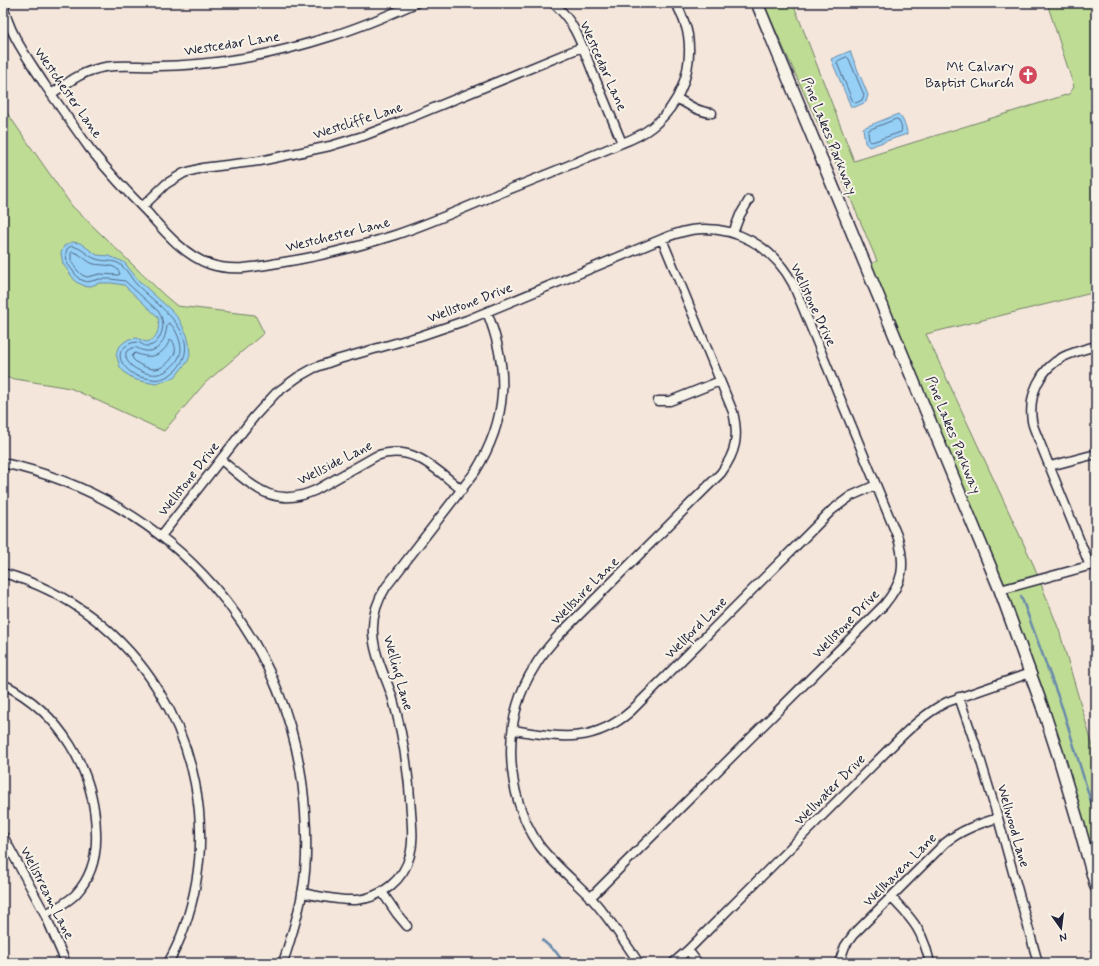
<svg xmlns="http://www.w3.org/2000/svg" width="1099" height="966" font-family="Mynerve,sans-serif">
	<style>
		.green { fill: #bfdc94; stroke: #707f68 }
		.water { fill: #96d0f6; stroke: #688aab }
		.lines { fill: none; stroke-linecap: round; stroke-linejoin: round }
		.shore { stroke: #506886; stroke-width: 1 }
		.stream { stroke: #688aab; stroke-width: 2.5 }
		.street-casing { stroke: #22223b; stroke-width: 11 }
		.secondary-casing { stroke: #22223b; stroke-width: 14 }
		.street { stroke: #f7f3e8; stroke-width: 8 }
		.secondary { stroke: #f7f3e8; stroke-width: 11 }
		.labels { text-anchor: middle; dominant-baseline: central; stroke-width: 4; stroke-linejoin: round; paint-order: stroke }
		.street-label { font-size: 14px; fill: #22223b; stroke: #f7f3e8 }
		.poi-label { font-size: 14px; fill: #22223b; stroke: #f7f3e8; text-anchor: end }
	</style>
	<rect width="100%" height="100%" fill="#f5e6db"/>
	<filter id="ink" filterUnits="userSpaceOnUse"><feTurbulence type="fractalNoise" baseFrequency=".025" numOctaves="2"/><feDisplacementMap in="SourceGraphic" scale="8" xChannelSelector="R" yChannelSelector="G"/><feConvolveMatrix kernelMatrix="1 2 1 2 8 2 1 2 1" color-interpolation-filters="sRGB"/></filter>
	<g filter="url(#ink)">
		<!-- green -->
		<path class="green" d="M 763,3 L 793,3 L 854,161 L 1069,94 L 1074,87 L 1047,3 L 1096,3 L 1096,292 L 926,334 L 1034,566 L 1059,630 L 1096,757 L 1096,867 L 1070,776 L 1054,725 L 1012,605 L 871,264 L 877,261 L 830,150 Z
			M 3,107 L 72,206 L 164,295 L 177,306 L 255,315 L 264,333 L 205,383 L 164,431 L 70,388 L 3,377 Z"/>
		<!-- water -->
		<path class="water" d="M 850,51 L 868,95 L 866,102 L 855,107 L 851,107 L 831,59 Z
			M 898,114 C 903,118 907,128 907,134 L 869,147 L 865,143 L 863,128 Z
			M 72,242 L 80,243 L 97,255 L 109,256 L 124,262 L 139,281 L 171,310 L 179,319 L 187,335 L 189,343 L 190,355 L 188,361 L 175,377 L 165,381 L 156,384 L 136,380 L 125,373 L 120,367 L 116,354 L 118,348 L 123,343 L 129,339 L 137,338 L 146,342 C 158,340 160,327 158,317 L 124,285 L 112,283 L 100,283 L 87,287 L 76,282 L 63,264 L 61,253 L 64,246 Z"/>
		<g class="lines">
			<!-- shore -->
			<path class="shore" d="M 847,57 L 849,59 L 864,95 L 862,100 L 856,103 L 853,102 L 837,63 L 838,61 Z
				M 897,119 C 900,121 903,129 901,132 L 872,142 L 869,141 L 868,132 L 869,130 Z
				M 72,246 C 83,248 87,256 96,259 C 104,262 115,259 122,266 C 128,271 131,279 137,285 C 158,306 206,336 176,370 C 170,376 160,381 152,379 C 147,378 141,378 137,376 C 126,371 112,355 126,346 C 130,343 136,341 140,343 C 142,344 144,346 146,346 C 155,347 160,338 162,331 C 164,323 162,317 158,311 L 125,281 L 111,279 L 100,279 L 87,282 L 79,279 L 67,263 L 66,253 L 67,249 Z
				M 72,252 C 80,252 86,262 94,264 C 103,266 117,263 120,274 L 118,275 L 100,274 L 87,277 L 82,275 L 77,270 L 71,261 L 71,254 Z
				M 169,323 C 174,326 178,335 180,342 C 182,350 181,355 176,362 C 171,368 165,373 158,374 C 147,376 123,367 126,352 C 137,343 136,350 146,351 C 161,352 166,337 167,325 Z
				M 170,340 L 172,340 C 174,343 176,348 175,352 C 173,359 164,368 156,369 C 148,369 138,365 133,359 L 132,356 L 135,353 C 151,360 163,356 170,340 Z"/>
			<!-- stream -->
			<path class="stream" d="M 1021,596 L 1063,710 L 1096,818
				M 542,940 L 556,952 L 564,963"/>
			<!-- street casing -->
			<g class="street-casing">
				<path id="street" d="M 3,3 C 8,33 29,60 45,85 C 60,107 75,128 90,149 C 108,171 127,192 147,212 C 165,232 184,255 209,264 C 232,272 255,267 278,263 C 318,257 357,247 395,235 C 431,223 465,208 500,193 C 541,177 582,160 622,143 C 633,139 643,134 652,127 C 680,105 693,70 688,35 C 686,24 681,13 676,3
					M 553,3 C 576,21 584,52 595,78 C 604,99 613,121 622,143
					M 51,94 C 65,85 78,74 93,70 C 113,63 138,67 159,66 C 186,66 212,63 238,59 C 270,54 301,46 332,36 C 361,27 389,15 416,3
					M 677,98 C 688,105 699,112 712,113
					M 142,207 L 166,184 L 184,173 L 202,168 L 260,161 L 330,146 L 363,136 L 402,121 L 582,47
					M 733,233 L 740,215 L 749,200
					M 658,401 L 670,401 L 720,381
					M 221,460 C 252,485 273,510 316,490 L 376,456 C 413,443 435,469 462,490
					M 3,463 C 172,499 295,639 305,812 C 307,839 307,867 302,894 C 298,917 290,940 283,963
					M 1050,466 L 1096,454
					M 161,536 L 254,417 L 276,393 L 298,377 L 314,368 L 336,360 L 420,336 L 467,320 L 662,239 C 671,235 681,232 691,230 C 734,224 773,246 793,284 L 898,538 C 906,567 903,582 884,605 L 590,898
					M 1090,566 L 1038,438 C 1036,433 1033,427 1032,421 C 1028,395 1040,369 1063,357 C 1073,352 1085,349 1096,346
					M 3,573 C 137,610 220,747 196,883 C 191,910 182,939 168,963
					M 1000,590 L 1096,564
					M 3,684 C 60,712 95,770 96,833 C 97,856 91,878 75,895 C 66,903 55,909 45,914
					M 959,697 L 979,755 L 998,818 L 1038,963
					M 513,730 C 559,737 592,745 631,711 L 832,510 L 851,496 L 876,485
					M 3,836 L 45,914 L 66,963
					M 382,892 L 397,914 L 407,926
					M 302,893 C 319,896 339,901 356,900 C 381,898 404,880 410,855 C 414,841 412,826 411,812 C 409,773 403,734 392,696 C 385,675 374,655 373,633 C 372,616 377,601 386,587 L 475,472 C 508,419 510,370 487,312
					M 891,897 C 900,907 910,916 917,928 C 924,939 927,951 930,963
					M 688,950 L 698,963
					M 639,963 C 623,940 609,917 590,897 C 579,886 568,876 557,865 C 551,859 544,852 539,845 C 504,793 501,719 535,666 C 541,655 550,645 559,635 L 721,473 C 736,452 739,437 733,412 L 662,239
					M 673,963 L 688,950 L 899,739 C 913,725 929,711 947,702 L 1030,673
					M 839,963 L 845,946 L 853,935 L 945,843 C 961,830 978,824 998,818"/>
			</g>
			<!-- secondary casing -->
			<g class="secondary-casing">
				<path id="secondary" d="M 757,3 L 1000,590 L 1042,706 L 1059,758 L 1078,822 L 1096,887"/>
			</g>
			<!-- street -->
			<use href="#street" class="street"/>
			<!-- secondary -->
			<use href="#secondary" class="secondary"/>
		</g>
	</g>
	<!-- icons -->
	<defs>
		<g id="church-disc" transform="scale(1)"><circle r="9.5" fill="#d1495b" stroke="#f7f3e8"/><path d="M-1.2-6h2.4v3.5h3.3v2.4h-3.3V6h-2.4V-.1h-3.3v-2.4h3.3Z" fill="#fff"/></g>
	</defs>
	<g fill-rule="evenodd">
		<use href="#church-disc" x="1028" y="75"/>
	</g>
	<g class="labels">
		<!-- street labels -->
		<g class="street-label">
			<text transform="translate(232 44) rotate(-9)">Westcedar Lane</text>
			<text transform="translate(603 66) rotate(66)">Westcedar Lane</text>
			<text transform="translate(68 93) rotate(55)">Westchester Lane</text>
			<text transform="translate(358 121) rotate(-18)">Westcliffe Lane</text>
			<text transform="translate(829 136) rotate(68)">Pine Lakes Parkway</text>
			<text transform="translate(338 235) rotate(-14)">Westchester Lane</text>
			<text transform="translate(470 303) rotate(-21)">Wellstone Drive</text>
			<text transform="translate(813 305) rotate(65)">Wellstone Drive</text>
			<text transform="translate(953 435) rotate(68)">Pine Lakes Parkway</text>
			<text transform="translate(335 463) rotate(-27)">Wellside Lane</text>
			<text transform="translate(189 479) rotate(-52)">Wellstone Drive</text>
			<text transform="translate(585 591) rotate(-45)">Wellshire Lane</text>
			<text transform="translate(846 624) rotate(-46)">Wellstone Drive</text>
			<text transform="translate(696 628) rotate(-45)">Wellford Lane</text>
			<text transform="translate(398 673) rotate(74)">Welling Lane</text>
			<text transform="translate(830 790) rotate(-45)">Wellwater Drive</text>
			<text transform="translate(1013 826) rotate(74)">Wellwood Lane</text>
			<text transform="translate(900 870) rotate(-45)">Wellhaven Lane</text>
			<text transform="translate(47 893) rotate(63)">Wellstream Lane</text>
		</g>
		<!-- poi labels -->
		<g class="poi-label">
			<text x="1014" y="67">Mt Calvary<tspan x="1014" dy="16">Baptist Church</tspan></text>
		</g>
	</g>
	<!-- margin -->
	<rect width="1099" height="966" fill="none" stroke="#f7f3e8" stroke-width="16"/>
	<rect x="8" y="8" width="1083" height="950" fill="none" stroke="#22223b" stroke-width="1.5" filter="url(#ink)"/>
	<!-- north arrow -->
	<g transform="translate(1061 928) rotate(166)" stroke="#f7f3e8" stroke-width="3" paint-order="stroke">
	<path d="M0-3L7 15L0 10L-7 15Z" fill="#22223b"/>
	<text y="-6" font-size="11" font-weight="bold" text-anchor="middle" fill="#22223b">N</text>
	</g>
</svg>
